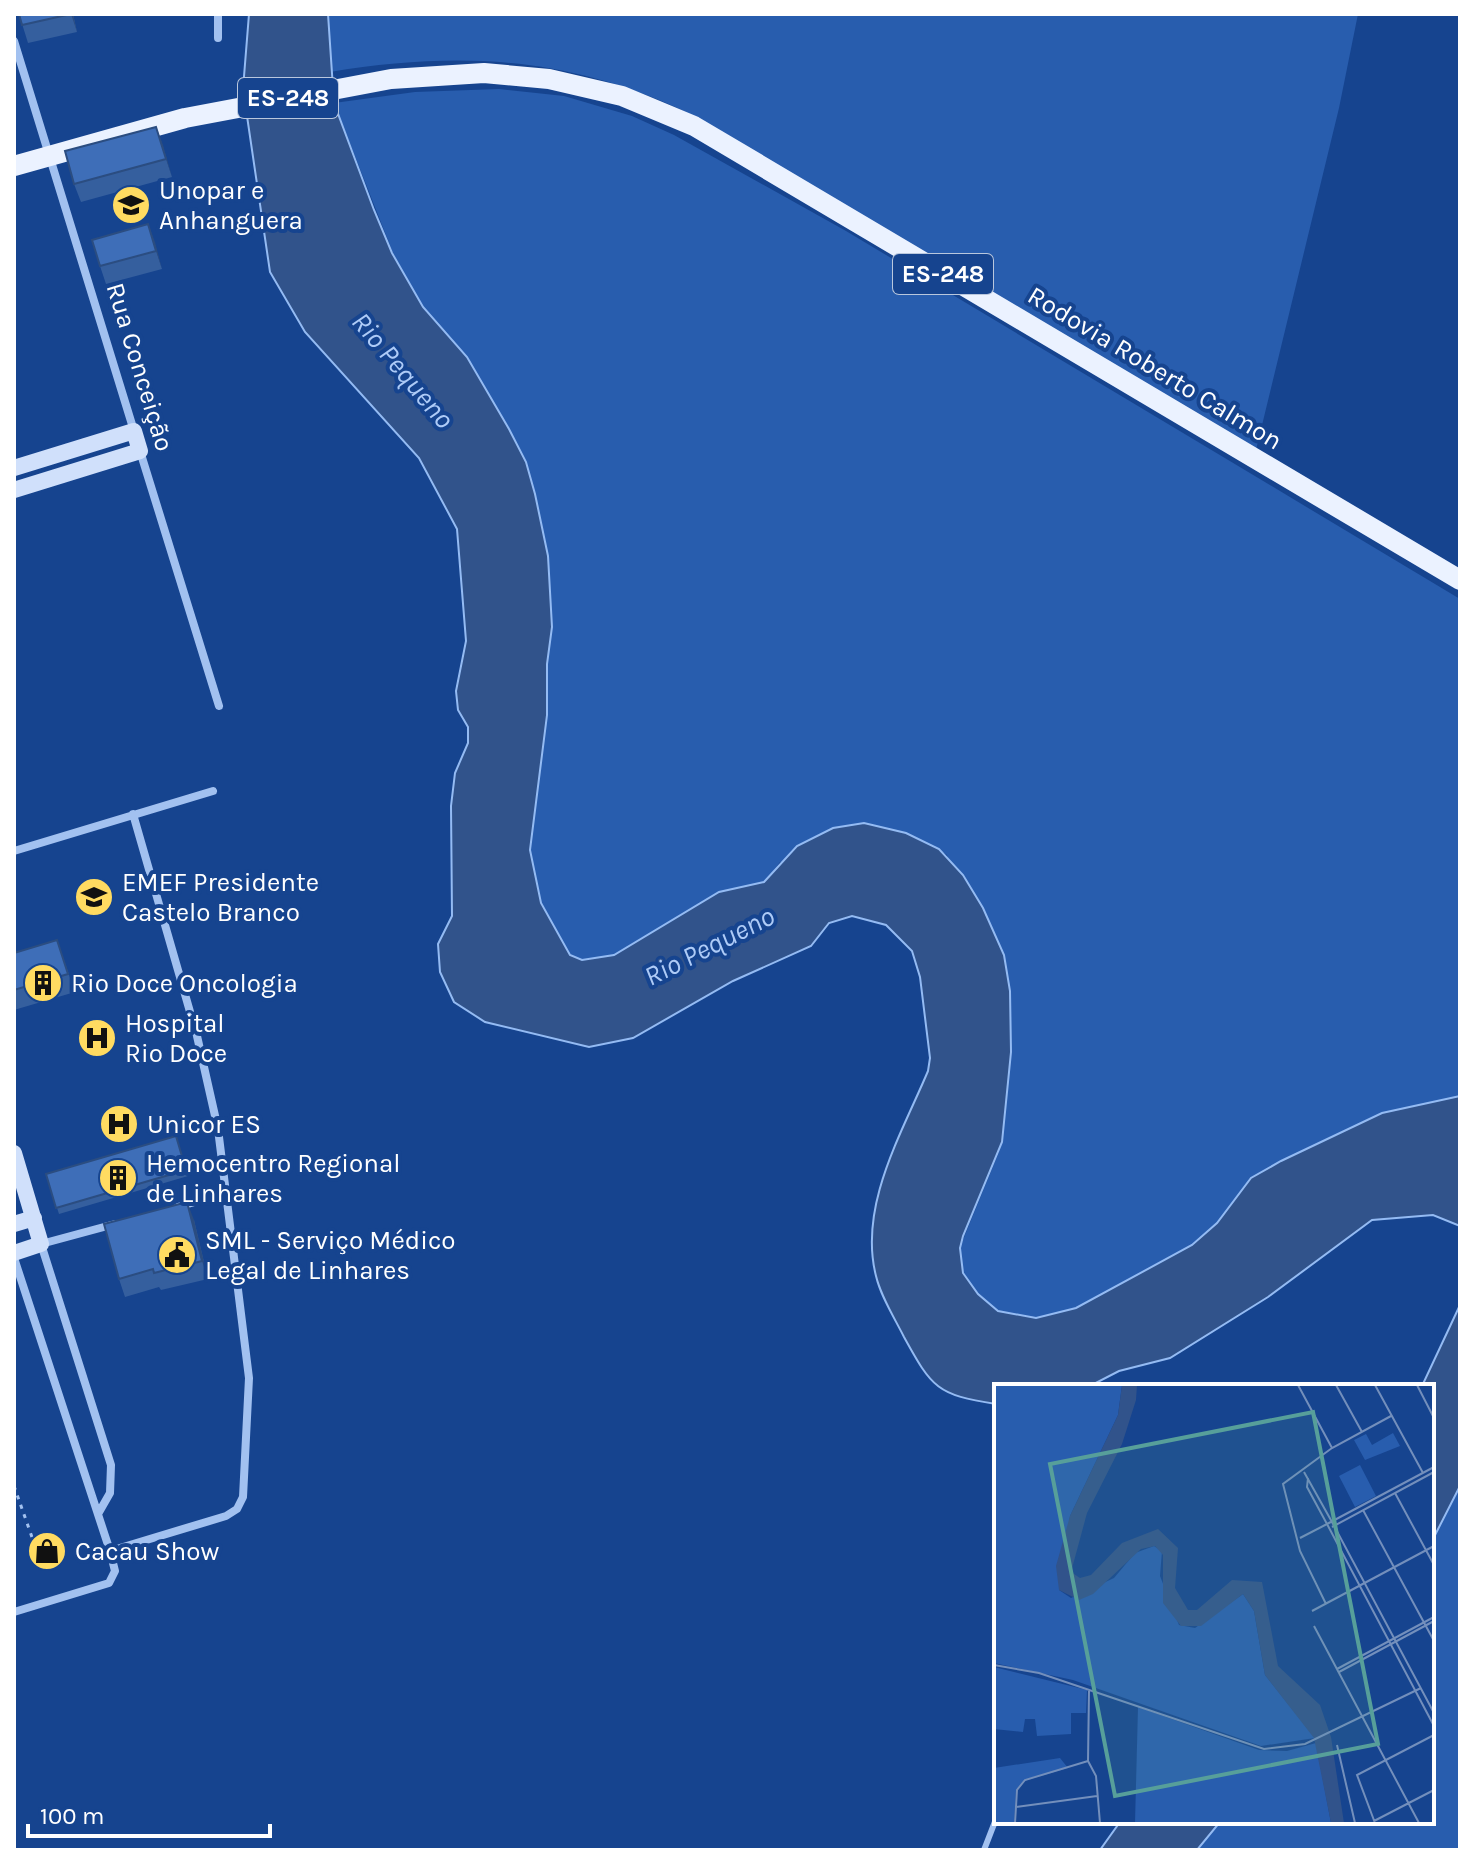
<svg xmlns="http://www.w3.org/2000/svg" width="1474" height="1864" font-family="Karla,sans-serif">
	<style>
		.green { fill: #285dae }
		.water { fill: #31538b; stroke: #94bbf3; stroke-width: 2 }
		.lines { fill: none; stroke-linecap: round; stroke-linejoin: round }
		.path { stroke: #a2c1f0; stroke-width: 3; stroke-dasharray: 4 6; stroke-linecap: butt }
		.lane { stroke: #a2c1f0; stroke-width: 6 }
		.street { stroke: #a2c1f0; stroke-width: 8 }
		.secondary { stroke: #d0e0fb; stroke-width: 16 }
		.primary { stroke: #ebf2ff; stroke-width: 20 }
		.wall { fill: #355f9e }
		.shaded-wall { fill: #2b4d81 }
		.building { fill: #3e6eb8; stroke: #2b4d81; stroke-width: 2 }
		.labels { text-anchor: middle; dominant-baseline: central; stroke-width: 8; stroke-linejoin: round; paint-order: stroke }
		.shield { fill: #16448f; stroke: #b9c7dd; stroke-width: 2 }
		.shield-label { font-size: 24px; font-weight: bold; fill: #fff }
		.poi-label { font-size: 26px; fill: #fff; stroke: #16448f; text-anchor: start }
		.street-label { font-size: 26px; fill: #fff; stroke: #16448f }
		.water-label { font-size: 28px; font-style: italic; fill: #aecbf7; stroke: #16448f }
		.inset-road { fill: none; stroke: #738fbc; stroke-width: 2 }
		.view { fill: #579f9a; fill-opacity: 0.15; stroke: #579f9a; stroke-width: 4 }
		.inset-edge { fill: none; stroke: #fff; stroke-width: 4 }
	</style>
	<rect width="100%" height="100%" fill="#16448f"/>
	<!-- green -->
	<path class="green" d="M 328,14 L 1358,14 L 1339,108 L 1255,454 L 686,112 C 567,56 458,51 330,72 Z
		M 499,89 L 564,96 L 632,116 L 674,135 L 846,231 L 1460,599 L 1460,1096 L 1382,1113 L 1281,1161 L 1251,1178 L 1217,1223 L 1192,1245 L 1076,1308 L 1036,1318 L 998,1311 L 978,1294 L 963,1273 L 960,1247 L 999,1152 L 1008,1088 L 947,855 L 932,845 L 780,862 L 765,882 L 719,892 L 614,955 L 582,960 L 570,955 L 541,903 L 530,850 L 547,715 L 547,664 L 552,627 L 509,429 L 467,357 L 423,307 L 393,253 L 334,103 L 415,92 Z
		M 1460,1486 L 1460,1850 L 1197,1850 L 1220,1822 L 1432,1822 L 1432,1541 Z"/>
	<!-- water -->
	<path class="water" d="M 249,14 L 328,14 L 334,103 L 374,210 L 392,253 L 423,307 L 467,357 L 509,429 L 526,462 L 535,494 L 548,556 L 552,627 L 547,664 L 547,715 L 530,850 L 541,903 L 570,955 L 582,960 L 614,955 L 719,892 L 764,882 L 797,846 L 833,828 L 864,823 L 906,833 L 939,849 L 963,875 L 983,908 L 1004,955 L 1010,991 L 1011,1052 L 1002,1142 L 963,1236 L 960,1248 L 963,1273 L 978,1294 L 998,1311 L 1036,1318 L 1076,1308 L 1192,1245 L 1217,1223 L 1251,1178 L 1281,1161 L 1382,1113 L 1460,1096 L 1460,1226 L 1433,1215 L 1372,1220 L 1268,1297 L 1170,1358 L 1119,1371 L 1090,1386 L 996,1386 L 996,1404 C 937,1395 932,1388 904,1337 C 894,1317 881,1297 876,1276 C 858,1206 902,1133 928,1071 L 930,1058 L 920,977 L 912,951 L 886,925 L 852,916 L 829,923 L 811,946 L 733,981 L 633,1038 L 589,1047 L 485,1022 L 454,1002 L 440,972 L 438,944 L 452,916 L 451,806 L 455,773 L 468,743 L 468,727 L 458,710 L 456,691 L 466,641 L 457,529 L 419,458 L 305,332 L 270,272 L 243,89 Z
		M 1460,1305 L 1460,1486 L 1432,1541 L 1432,1386 L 1422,1386 Z
		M 1120,1822 L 1220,1822 L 1197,1850 L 1100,1850 Z"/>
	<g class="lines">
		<!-- path -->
		<path class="path" d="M 14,1486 L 33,1540"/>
		<!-- lane -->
		<path class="lane" d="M 984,1850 L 996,1819"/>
		<!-- street -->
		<path class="street" d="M 218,14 L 218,38
			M 14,41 L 134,431
			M 140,451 L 219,706
			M 14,851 L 213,791
			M 178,1207 L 201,1200
			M 14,1258 L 110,1551
			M 98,1514 L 110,1493 L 111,1465 L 41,1244 L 115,1224
			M 14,1612 L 109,1583 L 115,1571 L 110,1551 L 226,1516 L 237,1509 L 243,1497 L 249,1378 L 218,1129 L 197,1036 L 133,814"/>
		<!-- secondary -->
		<path class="secondary" d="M 14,468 L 134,431 L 140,451 L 14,490
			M 14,1153 L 41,1244 L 14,1253
			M 14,1224 L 34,1218"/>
		<!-- primary -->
		<path class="primary" d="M 14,166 L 185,118 L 391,79 L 484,73 L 549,79 L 622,96 L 694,126 L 1460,580"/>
	</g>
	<!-- wall -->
	<path class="wall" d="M 19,14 L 73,14 L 77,32 L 28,43 Z
		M 156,127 L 172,177 L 81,202 L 74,184 Z
		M 148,224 L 162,269 L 106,284 L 100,266 Z
		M 57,940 L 75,992 L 14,1010 L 14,953 Z
		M 176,1136 L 188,1176 L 59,1214 L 46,1174 Z
		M 194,1220 L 208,1279 L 161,1290 L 159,1287 L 125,1297 L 119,1279 Z"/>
	<!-- shaded-wall -->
	<path class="shaded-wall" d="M 71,14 L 73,14 L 77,32 Z
		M 156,127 L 163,145 L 172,177 L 166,159 Z
		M 148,224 L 155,242 L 162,269 L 156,251 Z
		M 187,1202 L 194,1220 L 208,1279 L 202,1261 Z"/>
	<!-- building -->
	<path class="building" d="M 19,14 L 71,14 L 22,25 Z
		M 156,127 L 166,159 L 74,184 L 65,151 Z
		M 148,224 L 156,251 L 100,266 L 92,240 Z
		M 57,940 L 68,974 L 14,990 L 14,953 Z
		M 176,1136 L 186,1170 L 56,1208 L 46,1174 Z
		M 187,1202 L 202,1261 L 154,1273 L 153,1269 L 119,1279 L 104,1224 Z"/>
	<!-- icons -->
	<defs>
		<g id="university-disc" transform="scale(2)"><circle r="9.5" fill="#ffdb61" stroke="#16448f"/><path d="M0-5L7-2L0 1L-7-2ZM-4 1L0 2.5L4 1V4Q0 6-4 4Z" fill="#111"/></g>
		<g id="school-disc" transform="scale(2)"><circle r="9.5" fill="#ffdb61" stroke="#16448f"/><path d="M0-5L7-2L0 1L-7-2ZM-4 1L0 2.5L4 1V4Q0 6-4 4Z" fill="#111"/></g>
		<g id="building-disc" transform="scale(2)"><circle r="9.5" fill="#ffdb61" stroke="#16448f"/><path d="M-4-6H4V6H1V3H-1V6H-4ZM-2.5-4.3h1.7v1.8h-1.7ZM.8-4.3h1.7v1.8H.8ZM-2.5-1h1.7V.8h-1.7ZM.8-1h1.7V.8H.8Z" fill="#111"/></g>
		<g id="hospital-disc" transform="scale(2)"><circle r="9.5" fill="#ffdb61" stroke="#16448f"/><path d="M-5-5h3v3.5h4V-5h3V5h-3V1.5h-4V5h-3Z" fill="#111"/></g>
		<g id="civic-disc" transform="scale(2)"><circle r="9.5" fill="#ffdb61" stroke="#16448f"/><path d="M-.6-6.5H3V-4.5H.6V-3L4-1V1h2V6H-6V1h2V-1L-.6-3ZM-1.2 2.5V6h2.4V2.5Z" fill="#111"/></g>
		<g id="shop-disc" transform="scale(2)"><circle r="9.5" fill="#ffdb61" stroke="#16448f"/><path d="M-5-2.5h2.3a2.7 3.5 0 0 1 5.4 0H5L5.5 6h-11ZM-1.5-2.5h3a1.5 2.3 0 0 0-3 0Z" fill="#111"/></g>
	</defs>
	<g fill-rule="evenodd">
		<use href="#university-disc" x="131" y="205"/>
		<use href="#school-disc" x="94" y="897"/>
		<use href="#building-disc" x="43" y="983"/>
		<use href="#hospital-disc" x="97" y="1038"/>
		<use href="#hospital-disc" x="119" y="1124"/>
		<use href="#building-disc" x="118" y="1178"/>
		<use href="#civic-disc" x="177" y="1255"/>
		<use href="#shop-disc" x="47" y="1551"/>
	</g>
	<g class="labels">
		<!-- shield labels -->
		<g class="shield">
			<rect x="238" y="78" width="100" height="40" rx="6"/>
			<rect x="893" y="254" width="100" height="40" rx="6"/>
		</g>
		<g class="shield-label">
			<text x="288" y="98">ES-248</text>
			<text x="943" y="274">ES-248</text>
		</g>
		<!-- poi labels -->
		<g class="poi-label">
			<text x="159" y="190">Unopar e<tspan x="159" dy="30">Anhanguera</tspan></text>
			<text x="122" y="882">EMEF Presidente<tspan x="122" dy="30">Castelo Branco</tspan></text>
			<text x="71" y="983">Rio Doce Oncologia</text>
			<text x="125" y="1023">Hospital<tspan x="125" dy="30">Rio Doce</tspan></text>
			<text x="147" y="1124">Unicor ES</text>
			<text x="146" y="1163">Hemocentro Regional<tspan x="146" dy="30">de Linhares</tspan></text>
			<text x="205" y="1240">SML - Serviço Médico<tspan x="205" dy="30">Legal de Linhares</tspan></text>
			<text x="75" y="1551">Cacau Show</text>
		</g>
		<!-- street labels -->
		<g class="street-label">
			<text transform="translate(140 367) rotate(73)">Rua Conceição</text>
			<text transform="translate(1155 368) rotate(31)">Rodovia Roberto Calmon</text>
		</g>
		<!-- water labels -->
		<g class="water-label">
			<text transform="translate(403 370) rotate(50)">Rio Pequeno</text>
			<text transform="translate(709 946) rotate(-27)">Rio Pequeno</text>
		</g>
	</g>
	<!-- overview -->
	<g transform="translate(994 1384)">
		<rect width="440" height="440" fill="#16448f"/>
		<path d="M 0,1 L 128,1 L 124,31 L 76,132 L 65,206 L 77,214 L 120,194 L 141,169 L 160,162 L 168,167 L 166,192 L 185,241 L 201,244 L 249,210 L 260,227 L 271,291 L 321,354 L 267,362 L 79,296 L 0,279 ZM 399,49 L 406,62 L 371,76 L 360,56 L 372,50 L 378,61 ZM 366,81 L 382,112 L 361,123 L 345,92 ZM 0,283 L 93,306 L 92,329 L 77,329 L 77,350 L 43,352 L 41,335 L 31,335 L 29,348 L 0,345 ZM 144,323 L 265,366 L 293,367 L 322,359 L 337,439 L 141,439 ZM 66,374 L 74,384 L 30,397 L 22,406 L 20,439 L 0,439 L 0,384 Z" fill="#285dae"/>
		<path d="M 128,1 L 143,1 L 142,16 L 128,60 L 93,129 L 77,188 L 86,194 L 97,191 L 128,159 L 164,145 L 184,164 L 181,204 L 194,226 L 203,226 L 238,196 L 268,198 L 284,282 L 326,321 L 337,353 L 350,439 L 337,439 L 320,354 L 271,291 L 260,227 L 249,210 L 207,242 L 187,242 L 169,219 L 169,171 L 161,162 L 147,165 L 99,210 L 85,216 L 65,206 L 62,182 L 76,132 L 124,31 Z" fill="#31538b"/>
		<path class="inset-road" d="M 304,1 L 338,64M 342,1 L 368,48M 381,1 L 429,89M 423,1 L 440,34M 440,83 L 333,140 L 440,342M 310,88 L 338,138M 401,109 L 440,181M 369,126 L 440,257M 338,138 L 440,329M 338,143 L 440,88M 306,154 L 333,140 L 313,103 L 314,94M 332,220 L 306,167 L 289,100 L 338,64 L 397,32M 318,227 L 440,162M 320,242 L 425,439M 0,281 L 45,289 L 270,365 L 311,360 L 427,304M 343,285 L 440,233M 345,288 L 440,237M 95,307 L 94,377 L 102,392 L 106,439M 343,361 L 361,439M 22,423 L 103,412M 380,437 L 440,406M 21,439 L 23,406 L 31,396 L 94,377M 381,439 L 363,391 L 440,351"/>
		<path class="view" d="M 319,28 L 384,360 L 121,412 L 56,80 Z"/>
		<rect width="440" height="440" class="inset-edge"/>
	</g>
	<!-- border -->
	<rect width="1474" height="1864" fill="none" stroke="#ffffff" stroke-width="32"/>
	<!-- scale -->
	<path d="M28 1824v12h242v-12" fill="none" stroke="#ffffff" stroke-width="4"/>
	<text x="40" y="1824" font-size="24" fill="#ffffff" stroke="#16448f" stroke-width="6" paint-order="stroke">100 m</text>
</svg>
